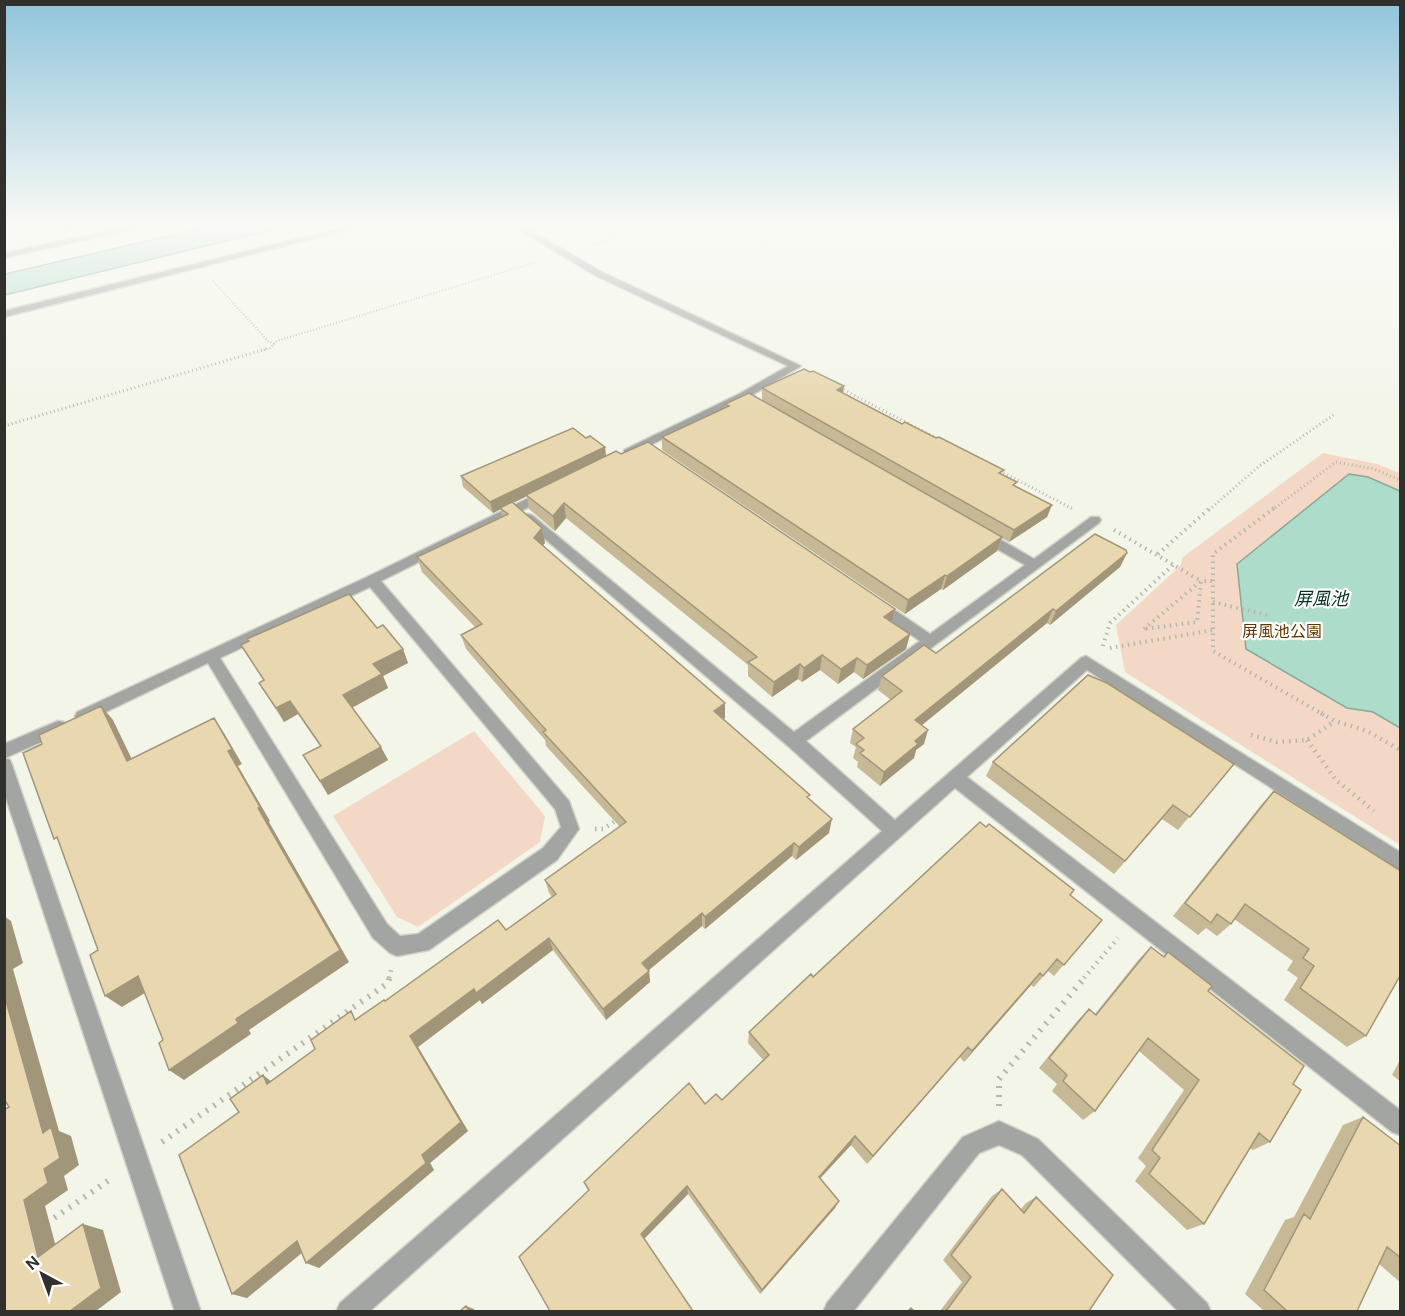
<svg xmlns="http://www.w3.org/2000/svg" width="1405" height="1316" font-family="'DM Sans','Noto Sans JP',sans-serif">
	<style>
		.green { fill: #f3d9c5 }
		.water { fill: #addcca; stroke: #88a89b; stroke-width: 1.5 }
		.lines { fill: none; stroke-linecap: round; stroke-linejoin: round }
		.street-casing { stroke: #d0d2c7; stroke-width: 3 }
		.path-far4 { stroke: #b5b7ad; stroke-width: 2; stroke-dasharray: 1 2; stroke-linecap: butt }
		.path-far3 { stroke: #b5b7ad; stroke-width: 3; stroke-dasharray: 1 3; stroke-linecap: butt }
		.path-far2 { stroke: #b5b7ad; stroke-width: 4; stroke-dasharray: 1.5 4.5; stroke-linecap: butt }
		.path-far1 { stroke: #b5b7ad; stroke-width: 4.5; stroke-dasharray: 1.5 5; stroke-linecap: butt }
		.path { stroke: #b5b7ad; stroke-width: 6; stroke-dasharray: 2 7; stroke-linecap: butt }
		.street { fill: #a2a5a1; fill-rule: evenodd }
		.wall { fill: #c8b996 }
		.shaded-wall { fill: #a2967a }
		.building { fill: #e8d7af; stroke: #a2967a; stroke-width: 1.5 }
		.labels { text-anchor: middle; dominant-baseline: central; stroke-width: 4.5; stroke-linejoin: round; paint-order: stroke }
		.park-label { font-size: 16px; fill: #613403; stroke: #fff }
		.water-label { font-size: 18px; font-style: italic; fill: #063225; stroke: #fff }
	</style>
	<rect width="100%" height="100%" fill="#f3f5e9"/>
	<!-- green -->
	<path class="green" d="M 1323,453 L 1377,464 L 1400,473 L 1400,845 L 1125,672 L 1116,625 L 1180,566 L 1183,557 Z
		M 474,731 L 545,816 L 540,842 L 418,927 L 397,917 L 333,816 Z"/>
	<!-- water -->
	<path class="water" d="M 211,226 L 288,226 L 5,295 L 5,274 Z
		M 1349,474 L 1368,477 L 1400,491 L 1400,728 L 1373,712 L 1347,708 L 1246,649 L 1237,564 Z"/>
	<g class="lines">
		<!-- street casing -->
		<g class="street-casing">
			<path id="street" d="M 129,226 L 145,226 L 4,258 L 4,253 Z
				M 348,226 L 363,226 L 4,317 L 4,311 Z
				M 513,226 L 523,226 L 602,272 L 801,366 L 747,398 L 632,454 L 624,454 L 624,450 L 739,394 L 788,366 L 596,276 Z
				M 545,490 L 551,494 L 549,497 L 381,581 L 569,801 L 579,829 L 557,860 L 429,950 L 397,956 L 390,953 L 373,938 L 208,663 L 89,720 L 83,722 L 77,720 L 75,716 L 77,712 L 367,577 ZM 370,587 L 555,809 L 561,827 L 543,848 L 418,934 L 400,936 L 387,924 L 220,658 Z
				M 528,514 L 532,515 L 794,732 L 920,641 L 873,608 L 871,605 L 873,602 L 883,602 L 930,634 L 1025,565 L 976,537 L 975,534 L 976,531 L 986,531 L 1034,559 L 1091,517 L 1099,517 L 1101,520 L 1099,523 L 806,741 L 895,820 L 1081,658 L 1086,656 L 1400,852 L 1400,870 L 1087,670 L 967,777 L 1400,1110 L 1400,1135 L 1392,1132 L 955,788 L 369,1312 L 336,1312 L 340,1303 L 882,831 L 788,746 L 524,521 L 522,518 L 524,515 Z
				M 58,721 L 64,722 L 66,727 L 64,732 L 5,758 L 10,760 L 12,765 L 201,1312 L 175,1312 L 4,792 L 4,744 Z
				M 999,1121 L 1038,1139 L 1207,1303 L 1211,1312 L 1179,1312 L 1022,1155 L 999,1145 L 979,1153 L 853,1312 L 823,1312 L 827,1303 L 963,1137 Z"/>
		</g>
		<!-- path-far4 -->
		<path class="path-far4" d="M 1313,232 L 1324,226
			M 592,246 L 605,242 L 629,226
			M 213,281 L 268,341 L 274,344
			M 261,351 L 270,348 L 277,341 L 536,262"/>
		<!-- path-far3 -->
		<path class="path-far3" d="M 840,388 L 940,440
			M 4,426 L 266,349
			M 1000,471 L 1073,509
			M 1209,510 L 1258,467 L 1335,414
			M 1272,510 L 1336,462 L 1374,469 L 1400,480"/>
		<!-- path-far2 -->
		<path class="path-far2" d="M 1274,508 L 1213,554 L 1213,651 L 1324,715
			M 1114,530 L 1201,581 L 1197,622 L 1144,629
			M 1158,554 L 1210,508
			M 1213,602 L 1267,615
			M 1144,629 L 1201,581 L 1213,581
			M 1103,646 L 1110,623 L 1173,565
			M 1110,648 L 1213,630"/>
		<!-- path-far1 -->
		<path class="path-far1" d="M 1321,713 L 1335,721 L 1367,731 L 1400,750
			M 1251,735 L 1277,742 L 1307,740 L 1335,721
			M 1307,740 L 1336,780 L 1374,811
			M 595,829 L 603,829 L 618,819
			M 389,978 L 391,970
			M 1084,978 L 1118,938"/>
		<!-- path -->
		<path class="path" d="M 999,1106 L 999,1079 L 1086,976
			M 162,1142 L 388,983 L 390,976
			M 47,1223 L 112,1178"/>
		<!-- street -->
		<use href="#street" class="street"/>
	</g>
	<!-- wall -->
	<path class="wall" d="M 762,388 L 843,393 L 1002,475 L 1016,486 L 1052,505 L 1047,517 L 1009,542 L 1002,538 L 997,551 L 943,590 L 941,589 L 905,614 L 662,450 L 662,437 L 725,408 L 725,404 L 912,486 L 762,400 Z
		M 586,438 L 605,447 L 606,456 L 892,622 L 910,634 L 906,649 L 863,679 L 854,672 L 838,684 L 820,670 L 802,682 L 798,679 L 772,697 L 748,676 L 748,665 L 566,518 L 555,531 L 529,509 L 527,496 L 512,503 L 542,528 L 545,543 L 543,545 L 725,718 L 723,719 L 809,799 L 829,833 L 796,860 L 792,856 L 705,929 L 702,926 L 649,970 L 650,982 L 606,1020 L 553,950 L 482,1004 L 480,1000 L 418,1047 L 468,1131 L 430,1163 L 434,1170 L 319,1268 L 302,1253 L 247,1298 L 232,1294 L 239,1112 L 271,1081 L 357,1019 L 506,930 L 552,897 L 549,893 L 545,880 L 620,827 L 546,746 L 545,740 L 466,649 L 461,635 L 475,627 L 422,572 L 417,557 L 502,516 L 501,509 L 493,513 L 463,487 L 461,476 Z
		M 1127,553 L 1120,567 L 1050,625 L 1047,623 L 922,725 L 924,744 L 916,750 L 914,758 L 880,786 L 857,767 L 858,762 L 853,758 L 856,747 L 850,743 L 853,729 L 891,700 L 878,690 L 882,676 L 936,653 Z
		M 377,628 L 403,649 L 408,663 L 383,676 L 388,688 L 352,707 L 388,760 L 328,795 L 303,755 L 320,746 L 298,714 L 284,722 L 259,683 L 264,681 L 241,645 Z
		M 993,762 L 1234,764 L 1178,830 L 1162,819 L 1114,874 L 986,776 Z
		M 1274,791 L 1366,1036 L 1347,1047 L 1284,1000 L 1298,978 L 1287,970 L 1293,961 L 1234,919 L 1231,924 L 1217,936 L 1206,928 L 1198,935 L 1173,916 L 1261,805 Z
		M 1074,890 L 1070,895 L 1102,920 L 1054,976 L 1048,971 L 1034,987 L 1031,985 L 964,1062 L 960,1057 L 867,1164 L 851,1145 L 820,1178 L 839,1201 L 835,1208 L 760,1294 L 688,1194 L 644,1239 L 550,1311 L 705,1104 L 722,1100 L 763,1060 L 748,1043 L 749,1032 L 813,977 Z
		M 1151,947 L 1163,956 L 1168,952 L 1208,991 L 1293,1084 L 1270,1142 L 1253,1150 L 1249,1148 L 1204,1224 L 1187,1230 L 1135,1181 L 1146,1166 L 1138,1158 L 1184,1090 L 1139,1051 L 1095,1111 L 1083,1120 L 1052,1091 L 1057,1084 L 1039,1068 L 1078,1020 L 1089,1009 L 1095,1014 L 1139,959 Z
		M 1401,1058 L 1401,1082 L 1392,1075 Z
		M 1363,1117 L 1401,1146 L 1401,1283 L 1379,1264 L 1357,1311 L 1264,1311 L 1245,1294 L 1285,1220 L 1294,1217 L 1343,1125 Z
		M 1002,1189 L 1021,1209 L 1026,1203 L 1036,1197 L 1089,1311 L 940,1311 L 962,1282 L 943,1260 L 992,1196 Z"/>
	<!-- shaded-wall -->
	<path class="shaded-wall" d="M 60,226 L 85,226 L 62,231 Z
		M 844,386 L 842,398 L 837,390 Z
		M 605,447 L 606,457 L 493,513 L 490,502 Z
		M 564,503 L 566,518 L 555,531 L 553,516 Z
		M 1052,505 L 1047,517 L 1009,542 L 1014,530 Z
		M 542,528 L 545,543 L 537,552 L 534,538 Z
		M 1002,537 L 997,551 L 943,590 L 947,576 Z
		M 1127,553 L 1120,567 L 1050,625 L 1056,611 Z
		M 945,575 L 941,589 L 905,614 L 908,600 Z
		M 895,609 L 891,624 L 884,617 Z
		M 1053,609 L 1047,623 L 911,734 L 915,720 Z
		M 910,634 L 906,649 L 863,679 L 867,665 Z
		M 403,649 L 408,663 L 383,676 L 388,688 L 350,709 L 343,695 L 373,664 Z
		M 822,655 L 820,670 L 802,682 L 804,668 Z
		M 857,658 L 854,672 L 838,684 L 841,669 Z
		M 800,664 L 798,679 L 772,697 L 774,682 Z
		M 290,701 L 298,714 L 284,722 L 276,708 Z
		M 725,703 L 725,718 L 714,725 L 714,711 Z
		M 101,706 L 113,720 L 140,776 L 127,761 Z
		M 214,718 L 224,733 L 242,764 L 238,766 L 270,821 L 269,822 L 349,962 L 249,1030 L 251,1034 L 184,1080 L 169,1070 L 236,1019 L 258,808 L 228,751 Z
		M 928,730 L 924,744 L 916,750 L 914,758 L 880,786 L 884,772 L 915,741 Z
		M 381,747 L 388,760 L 328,795 L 320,781 Z
		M 1173,805 L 1162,819 L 1114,874 L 1125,861 Z
		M 832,819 L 829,833 L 796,860 L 799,847 Z
		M 794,843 L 792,856 L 705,929 L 705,917 Z
		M 702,913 L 702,926 L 644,974 L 642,963 Z
		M 4,916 L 11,921 L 23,963 L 13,969 L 59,1131 L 71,1136 L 79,1165 L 64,1176 L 68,1190 L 45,1206 L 60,1262 L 38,1257 L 24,1200 L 44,1169 L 4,994 Z
		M 549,938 L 553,950 L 482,1004 L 476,993 Z
		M 649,971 L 650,982 L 606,1020 L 603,1009 Z
		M 1040,973 L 1031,985 L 964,1062 L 972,1051 Z
		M 138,976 L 153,988 L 122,1007 L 105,996 Z
		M 474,989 L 480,1000 L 418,1047 L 468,1131 L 430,1163 L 434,1170 L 319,1268 L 306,1263 L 422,1155 L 410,1036 Z
		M 968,1047 L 960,1057 L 867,1164 L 873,1156 Z
		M 263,1075 L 276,1085 L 267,1084 Z
		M 855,1136 L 851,1145 L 815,1184 L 819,1177 Z
		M 687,1186 L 688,1194 L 643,1240 L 641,1234 Z
		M 839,1201 L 835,1208 L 760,1294 L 762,1290 Z
		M 83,1224 L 103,1230 L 121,1292 L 96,1311 L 70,1311 Z
		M 297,1241 L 310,1246 L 247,1298 L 232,1294 Z
		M 466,1306 L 474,1309 L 475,1311 L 469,1311 Z"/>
	<!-- building -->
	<path class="building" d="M 804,369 L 810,372 L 813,371 L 844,386 L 837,390 L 902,424 L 905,422 L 936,438 L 939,437 L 1004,470 L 999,473 L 1017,482 L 1013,485 L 1052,505 L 1014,530 L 762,388 Z
		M 749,393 L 1002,537 L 947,576 L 945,575 L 908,600 L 662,437 L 729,406 L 725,404 Z
		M 573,428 L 586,438 L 590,436 L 605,447 L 490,502 L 461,476 Z
		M 648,442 L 895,609 L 884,617 L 910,634 L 867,665 L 857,658 L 841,669 L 822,655 L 804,668 L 800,664 L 774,682 L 748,662 L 757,657 L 564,503 L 553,516 L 526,495 L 616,451 L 621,454 Z
		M 512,502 L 542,528 L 534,538 L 725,703 L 714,711 L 810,795 L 807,797 L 832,819 L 799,847 L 794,843 L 705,917 L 702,913 L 642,963 L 649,971 L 603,1009 L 549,938 L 476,993 L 474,989 L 410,1036 L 461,1122 L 422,1155 L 426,1163 L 306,1263 L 297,1241 L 232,1294 L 179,1155 L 239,1112 L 230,1099 L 263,1075 L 267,1084 L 315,1049 L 311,1040 L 351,1011 L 355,1020 L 384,1000 L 385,1001 L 498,920 L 506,930 L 556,894 L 545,880 L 626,822 L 543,732 L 546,730 L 461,635 L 482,624 L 417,557 L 508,514 L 500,508 Z
		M 1095,534 L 1126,550 L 1127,553 L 1056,611 L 1053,609 L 915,720 L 928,730 L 915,741 L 918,744 L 884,772 L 860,753 L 864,750 L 856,744 L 864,738 L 853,729 L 902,691 L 882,676 L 924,645 L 936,653 Z
		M 349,594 L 377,628 L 383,625 L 403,649 L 373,664 L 382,674 L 343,695 L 381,747 L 320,781 L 303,755 L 321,746 L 290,701 L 276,708 L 259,683 L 264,680 L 241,645 L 249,641 L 247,639 Z
		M 1088,675 L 1107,683 L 1234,764 L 1190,817 L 1173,805 L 1125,861 L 993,762 Z
		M 101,706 L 127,761 L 214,718 L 232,749 L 228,751 L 260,807 L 258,808 L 340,950 L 236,1019 L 238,1023 L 169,1070 L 159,1043 L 163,1040 L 138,976 L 105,996 L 90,955 L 98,950 L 57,837 L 54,839 L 23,753 L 42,744 L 39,735 Z
		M 1274,791 L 1401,871 L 1401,974 L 1366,1036 L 1300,988 L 1314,966 L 1303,958 L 1309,949 L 1245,904 L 1231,924 L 1217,914 L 1211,923 L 1185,903 Z
		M 980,822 L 986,827 L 989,824 L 1074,890 L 1070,895 L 1102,920 L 1064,965 L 1057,959 L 1043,976 L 1040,973 L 972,1051 L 968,1047 L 873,1156 L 855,1136 L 819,1177 L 839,1201 L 762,1290 L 687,1186 L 641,1234 L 693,1311 L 550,1311 L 519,1257 L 589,1190 L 584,1182 L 689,1083 L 705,1104 L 716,1094 L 722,1100 L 769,1055 L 749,1032 L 811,974 L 813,977 Z
		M 1151,947 L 1164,957 L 1168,952 L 1212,986 L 1208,991 L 1304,1066 L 1293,1084 L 1301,1090 L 1270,1142 L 1259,1133 L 1204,1224 L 1149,1174 L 1160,1158 L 1152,1150 L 1199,1080 L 1148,1038 L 1095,1111 L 1063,1081 L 1067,1075 L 1049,1058 L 1089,1009 L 1096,1015 Z
		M 4,994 L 43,1133 L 51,1127 L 60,1158 L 44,1169 L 48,1183 L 24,1200 L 38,1257 L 83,1224 L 101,1288 L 70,1311 L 4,1311 L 4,1110 L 9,1107 L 4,1099 Z
		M 1363,1117 L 1401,1146 L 1401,1258 L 1387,1247 L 1357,1311 L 1287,1311 L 1264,1290 L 1304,1214 L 1310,1219 Z
		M 1002,1189 L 1024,1213 L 1036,1197 L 1113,1275 L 1089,1311 L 946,1311 L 971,1277 L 951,1255 Z
		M 466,1306 L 469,1311 L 460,1311 Z
		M 911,1308 L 914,1311 L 908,1311 Z"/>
	<!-- sky -->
	<linearGradient id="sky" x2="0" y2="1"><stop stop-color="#90c4dc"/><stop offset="0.55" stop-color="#fafaf5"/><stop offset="1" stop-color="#fafaf5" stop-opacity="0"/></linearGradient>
	<rect width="1405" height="411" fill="url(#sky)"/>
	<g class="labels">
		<!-- park labels -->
		<g class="park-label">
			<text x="1282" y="631">屏風池公園</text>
		</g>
		<!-- water labels -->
		<g class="water-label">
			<text x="1321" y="599">屏風池</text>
		</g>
	</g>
	<!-- border -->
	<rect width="1405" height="1316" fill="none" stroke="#30302c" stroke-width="12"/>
	<!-- north arrow -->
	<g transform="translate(42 1274) rotate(319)" stroke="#ffffff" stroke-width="4.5" paint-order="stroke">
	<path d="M0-4.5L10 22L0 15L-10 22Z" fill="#30302c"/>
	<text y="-9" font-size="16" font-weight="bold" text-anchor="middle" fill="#30302c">N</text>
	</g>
</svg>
